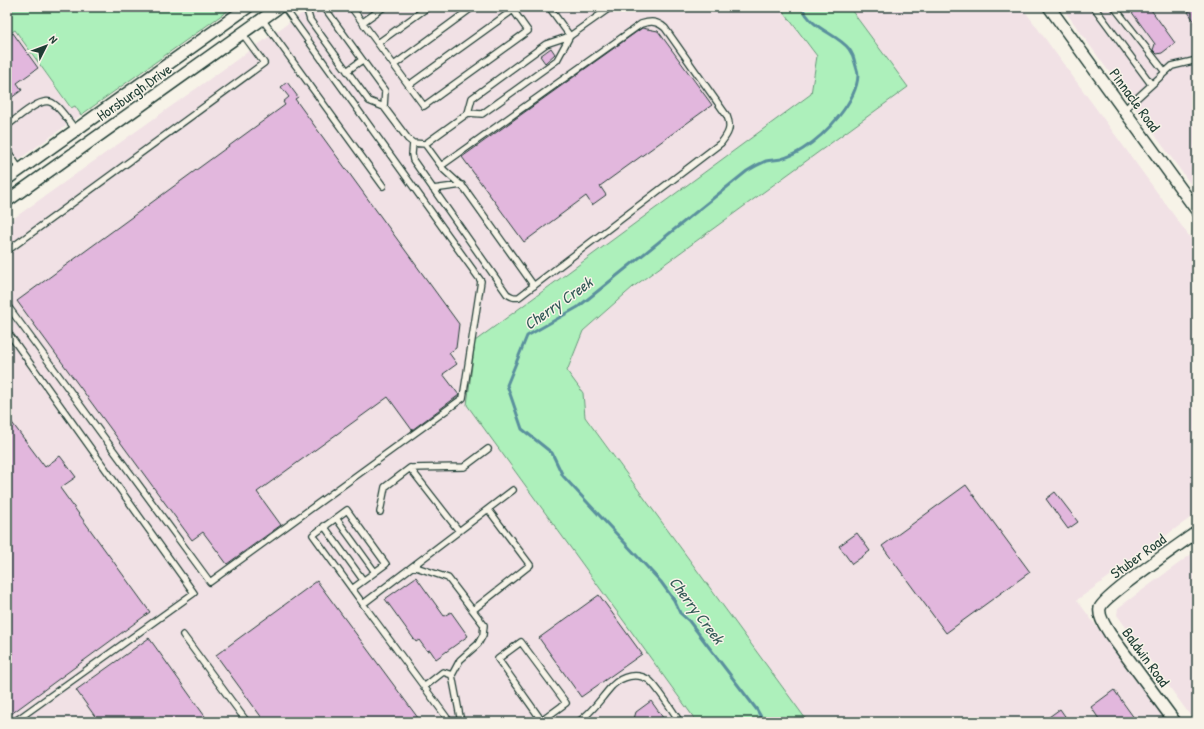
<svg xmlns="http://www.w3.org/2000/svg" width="1204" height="729" font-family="'Patrick Hand',sans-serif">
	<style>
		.built { fill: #f1e1e5 }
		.green { fill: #adf0bb; stroke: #669678 }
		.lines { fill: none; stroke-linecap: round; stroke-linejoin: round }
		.stream { stroke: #5a909d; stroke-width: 3 }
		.building { fill: #e2b7dd; stroke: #1f3d34 }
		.lane-casing { stroke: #1f3d34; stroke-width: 8 }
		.street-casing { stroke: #1f3d34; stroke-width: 14 }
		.lane { stroke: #f7f3e8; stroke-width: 5.5 }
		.street { stroke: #f7f3e8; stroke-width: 11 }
		.labels { text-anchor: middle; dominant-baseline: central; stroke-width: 3; stroke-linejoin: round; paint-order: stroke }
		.street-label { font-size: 15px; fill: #1f3d34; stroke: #f7f3e8 }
		.water-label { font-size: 16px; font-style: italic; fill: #335957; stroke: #f7f3e8 }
	</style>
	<rect width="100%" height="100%" fill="#f7f3e8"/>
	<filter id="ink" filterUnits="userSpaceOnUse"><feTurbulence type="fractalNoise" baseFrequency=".025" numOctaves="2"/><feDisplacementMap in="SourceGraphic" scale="8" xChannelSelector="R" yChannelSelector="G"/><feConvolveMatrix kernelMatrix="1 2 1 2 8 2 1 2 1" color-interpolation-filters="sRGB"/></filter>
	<g filter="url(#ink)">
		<!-- built -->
		<path class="built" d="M 311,7 L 780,7 L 817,56 L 811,94 L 755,136 L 467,405 L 697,722 L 7,722 L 7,223 Z
			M 849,7 L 1022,7 L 1197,247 L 1197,513 L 1077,600 L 1167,722 L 808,722 L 585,416 L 583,393 L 567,371 L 583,331 L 633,287 L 908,87 Z
			M 1062,7 L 1197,7 L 1197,193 Z
			M 14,29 L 70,108 L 75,105 L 81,115 L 7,168 L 7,35 Z
			M 1197,550 L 1197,722 L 1195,722 L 1117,615 L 1118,608 Z"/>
		<!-- green -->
		<path class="green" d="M 7,7 L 233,7 L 81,115 L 75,106 L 71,108 L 15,30 L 7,35 Z
			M 780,7 L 849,7 L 908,87 L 633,287 L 583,331 L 567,371 L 583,393 L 585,417 L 808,722 L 697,722 L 467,405 L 475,341 L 811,94 L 817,56 Z"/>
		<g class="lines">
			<!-- stream -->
			<path class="stream" d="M 764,722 L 757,710 L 689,621 L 680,613 L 674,600 L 661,582 L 563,476 L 552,453 L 522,429 L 507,385 L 527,336 L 578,307 L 747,171 C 753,167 759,164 766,161 C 770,160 776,160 781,159 C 788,157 797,153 803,149 C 825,135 857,102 858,75 C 858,71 856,67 855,63 C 854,58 852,53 849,49 C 836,33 811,29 802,7"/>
		</g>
		<!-- building -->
		<path class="building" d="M 1128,7 L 1149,7 L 1175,43 L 1162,53 L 1157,54 L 1153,50 L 1155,44 Z
			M 1195,7 L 1197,7 L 1197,25 L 1188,12 Z
			M 642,28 L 658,31 L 712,105 L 600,186 L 606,195 L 592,205 L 586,196 L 524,242 L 462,157 Z
			M 13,33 L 38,68 L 17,83 L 22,90 L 7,101 L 7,37 Z
			M 551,48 L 555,54 L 545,63 L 540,56 Z
			M 287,82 L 298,97 L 295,99 L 459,324 L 456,348 L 449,353 L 457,364 L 443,374 L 459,395 L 412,430 L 388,397 L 257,492 L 281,525 L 227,564 L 203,532 L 192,540 L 17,301 L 285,105 L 283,102 L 289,97 L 281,87 Z
			M 7,416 L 45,467 L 60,456 L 76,477 L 60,488 L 150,612 L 7,717 Z
			M 966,485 L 1030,572 L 946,633 L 882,546 Z
			M 1055,492 L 1078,522 L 1068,529 L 1046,499 Z
			M 857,533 L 870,551 L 852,564 L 839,546 Z
			M 416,577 L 444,616 L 451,612 L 468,636 L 436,659 L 430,650 L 427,651 L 419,640 L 416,642 L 385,599 Z
			M 317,581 L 421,722 L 265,722 L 216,655 Z
			M 599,595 L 642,654 L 581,697 L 539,638 Z
			M 149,638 L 209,722 L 99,722 L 76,690 Z
			M 1114,690 L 1137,722 L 1101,722 L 1091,707 Z
			M 651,701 L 666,722 L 633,722 L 636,712 Z
			M 1060,709 L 1069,722 L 1042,722 Z"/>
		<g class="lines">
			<!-- lane casing -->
			<g class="lane-casing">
				<path id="lane" d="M 306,7 L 310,20 L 369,101 L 384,107 L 408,139 L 413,143 L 425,144 L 468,113 L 472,98 L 546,44 L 570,36
					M 324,7 L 385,91 L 384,107
					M 351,7 L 424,106 L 528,31 L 511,7
					M 549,7 L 570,36 L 611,7
					M 1094,7 L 1151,84
					M 1114,7 L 1165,72
					M 262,19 L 383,186
					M 363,22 L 384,7
					M 378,43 L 428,7
					M 394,65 L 473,7
					M 347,71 L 362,60
					M 409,85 L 513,10
					M 1124,110 L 1172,66 L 1197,60
					M 468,113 L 482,114 L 557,60 L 570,36
					M 7,126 C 16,119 39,98 50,102 C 58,104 70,123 76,130
					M 413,143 L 412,154 L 413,160 L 507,294 C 512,297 514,298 519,297 L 721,143 C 728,134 732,128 727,116 L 665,28 C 657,21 651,21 641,24 L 441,166
					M 425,144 L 444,170 L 465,189 L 534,286
					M 7,150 L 20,170
					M 433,189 L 462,185
					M 7,251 L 264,63 L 242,33
					M 7,305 L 210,582 L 463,398 L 481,281 L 284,7
					M 7,331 L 194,593 L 14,722
					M 410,468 L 459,531
					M 380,512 L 385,487 L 410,468 L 464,467 L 488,449
					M 336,518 L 375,572
					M 324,526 L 363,580
					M 413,566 L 448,578 L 484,625 L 483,635 L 478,644 L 460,660 L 452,675 L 461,722
					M 352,589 L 386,564 L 347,510 L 313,535 L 363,604
					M 473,610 L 530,565 L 488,509
					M 183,635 L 247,722
					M 424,687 L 443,672 L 452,675
					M 450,722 L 363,604 L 513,490
					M 540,722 L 566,703 L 521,642 L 498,659 L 542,721
					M 578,722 C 592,713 601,698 612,686 C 622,676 637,672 649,680 C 656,685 674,713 680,722"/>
			</g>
			<!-- street casing -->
			<g class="street-casing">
				<path id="street" d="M 1049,7 L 1197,211
					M 7,179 L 248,7
					M 7,201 L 279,7
					M 1175,722 L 1110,634 C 1106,627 1098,617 1100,608 C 1103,597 1183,542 1197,532"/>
			</g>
			<!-- lane -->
			<use href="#lane" class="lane"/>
			<!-- street -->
			<use href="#street" class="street"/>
		</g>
	</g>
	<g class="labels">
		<!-- street labels -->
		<g class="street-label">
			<text transform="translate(134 92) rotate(-35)">Horsburgh Drive</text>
			<text transform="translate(1135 100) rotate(54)">Pinnacle Road</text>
			<text transform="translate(1138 556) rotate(-36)">Stuber Road</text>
			<text transform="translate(1146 657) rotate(54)">Baldwin Road</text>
		</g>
		<!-- water labels -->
		<g class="water-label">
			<text transform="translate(558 303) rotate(-35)">Cherry Creek</text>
			<text transform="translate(697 610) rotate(53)">Cherry Creek</text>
		</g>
	</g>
	<!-- margin -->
	<rect width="1204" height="729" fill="none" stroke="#f7f3e8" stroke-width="24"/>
	<rect x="12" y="12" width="1180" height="705" fill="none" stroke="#1f3d34" stroke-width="1.5" filter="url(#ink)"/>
	<!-- north arrow -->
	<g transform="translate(46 46) rotate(48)" stroke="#f7f3e8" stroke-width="3" paint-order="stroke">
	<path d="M0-3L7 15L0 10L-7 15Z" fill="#1f3d34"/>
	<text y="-6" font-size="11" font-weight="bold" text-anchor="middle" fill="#1f3d34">N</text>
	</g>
</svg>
